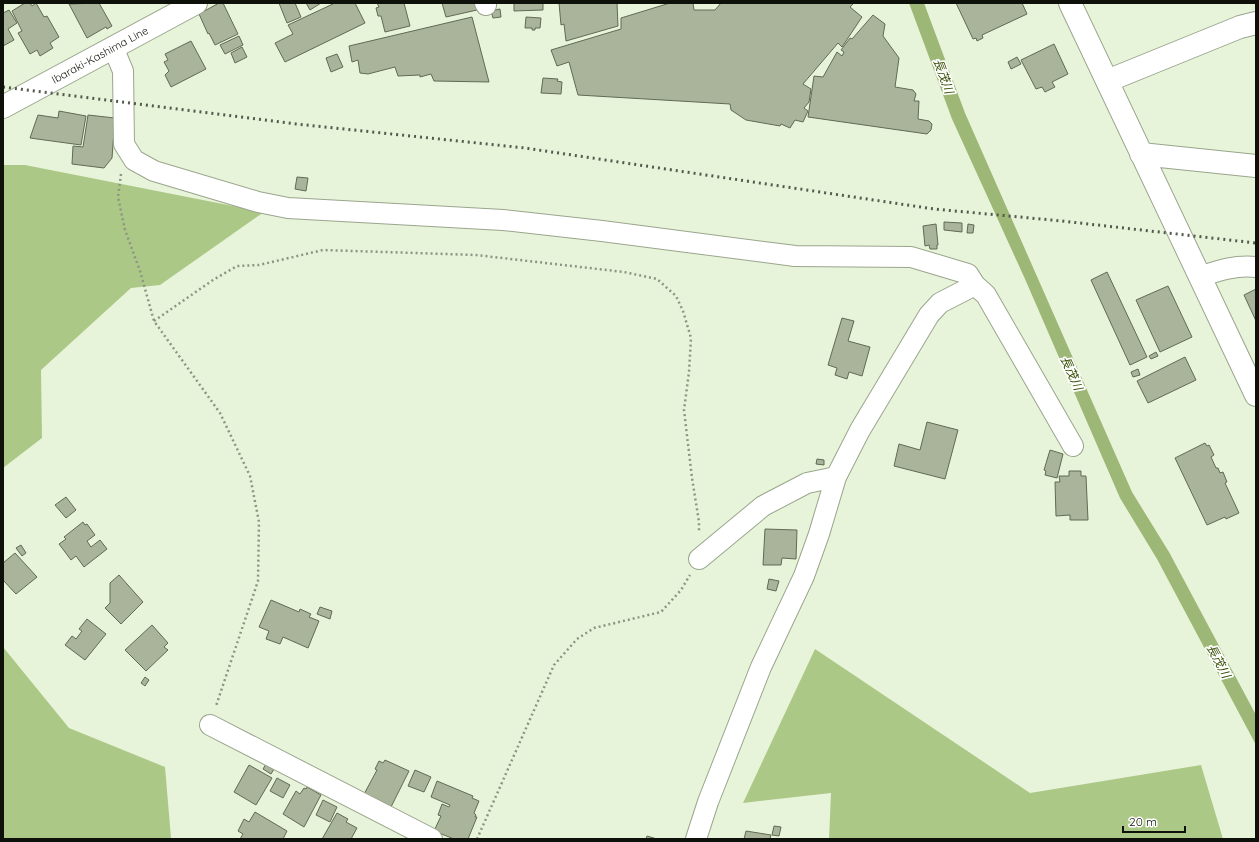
<svg xmlns="http://www.w3.org/2000/svg" width="1259" height="842" font-family="Quicksand,'Noto Sans JP',sans-serif">
	<style>
		.forest { fill: #acc886 }
		.water { fill: #9db876 }
		.building { fill: #a9b49b; stroke: #616a54 }
		.lines { fill: none; stroke-linecap: round; stroke-linejoin: round }
		.street-casing { stroke: #9aa58d; stroke-width: 22 }
		.secondary-casing { stroke: #9aa58d; stroke-width: 24 }
		.primary-casing { stroke: #9aa58d; stroke-width: 24 }
		.path { stroke: #8c9582; stroke-width: 2.5; stroke-dasharray: 2 3; stroke-linecap: butt }
		.street { stroke: #fff; stroke-width: 20 }
		.secondary { stroke: #fff; stroke-width: 22 }
		.primary { stroke: #fff; stroke-width: 22 }
		.rail { stroke: #545a4c; stroke-width: 3; stroke-dasharray: 2 4; stroke-linecap: butt }
		.labels { text-anchor: middle; dominant-baseline: central; stroke-width: 3.5; stroke-linejoin: round; paint-order: stroke }
		.street-label { font-size: 11px; fill: #0e1109; stroke: #fff }
		.water-label { font-size: 12px; font-style: italic; fill: #395005; stroke: #fff }
	</style>
	<rect width="100%" height="100%" fill="#e8f4da"/>
	<!-- forest -->
	<path class="forest" d="M 3,165 L 25,165 L 264,212 L 160,285 L 131,288 L 41,370 L 42,438 L 3,468 Z
		M 3,647 L 69,728 L 165,767 L 171,838 L 3,839 Z
		M 815,649 L 1030,793 L 1201,765 L 1223,839 L 829,839 L 831,793 L 743,803 Z"/>
	<!-- water -->
	<path class="water" d="M 909,3 L 924,3 L 965,113 L 1132,492 L 1169,552 L 1256,715 L 1256,745 L 1157,559 L 1120,498 L 1025,279 L 952,119 Z"/>
	<!-- building -->
	<path class="building" d="M 25,3 L 30,3 L 32,6 L 36,3 L 44,17 L 47,16 L 59,37 L 50,43 L 53,48 L 40,56 L 37,50 L 30,54 L 18,33 L 22,31 L 12,11 Z
		M 99,3 L 112,26 L 107,29 L 106,27 L 87,38 L 69,4 Z
		M 219,3 L 223,3 L 238,34 L 215,45 L 209,33 L 208,34 L 199,14 Z
		M 279,3 L 295,3 L 301,17 L 287,23 Z
		M 306,3 L 321,3 L 310,10 Z
		M 335,3 L 355,3 L 365,23 L 285,62 L 275,43 L 293,34 L 288,25 Z
		M 377,3 L 404,3 L 410,26 L 385,32 L 381,16 L 378,16 L 376,8 L 379,7 Z
		M 442,3 L 475,3 L 477,10 L 446,17 Z
		M 514,3 L 543,3 L 543,10 L 514,11 Z
		M 559,3 L 617,3 L 618,26 L 566,41 L 564,24 L 561,25 Z
		M 670,3 L 693,3 L 694,10 L 715,10 L 721,3 L 852,3 L 853,4 L 850,7 L 862,17 L 842,47 L 838,43 L 803,84 L 811,89 L 809,102 L 804,108 L 808,111 L 803,122 L 795,120 L 790,128 L 781,124 L 780,126 L 746,120 L 731,110 L 730,104 L 578,95 L 569,62 L 557,66 L 551,50 L 621,29 L 621,18 Z
		M 956,3 L 1022,3 L 1027,14 L 982,35 L 983,38 L 977,41 L 976,38 L 973,39 Z
		M 500,9 L 501,17 L 493,18 L 491,11 Z
		M 9,10 L 17,23 L 8,29 L 14,40 L 3,46 L 3,13 Z
		M 873,15 L 885,24 L 883,36 L 899,58 L 895,87 L 913,90 L 916,94 L 914,101 L 919,101 L 918,119 L 929,121 L 932,124 L 931,130 L 927,134 L 808,117 L 814,76 L 823,77 L 837,52 L 842,56 L 844,52 L 841,50 L 850,38 L 852,39 Z
		M 472,17 L 489,82 L 434,81 L 431,74 L 420,77 L 420,75 L 398,76 L 395,67 L 368,74 L 360,73 L 358,60 L 352,62 L 349,46 Z
		M 526,17 L 541,18 L 540,28 L 535,28 L 535,30 L 532,30 L 532,28 L 525,28 Z
		M 239,36 L 243,45 L 225,54 L 220,45 Z
		M 191,41 L 206,69 L 171,87 L 165,75 L 169,71 L 164,62 L 168,60 L 165,54 Z
		M 1054,44 L 1068,74 L 1052,82 L 1055,87 L 1045,92 L 1042,87 L 1036,89 L 1021,60 Z
		M 242,47 L 247,57 L 235,63 L 231,53 Z
		M 337,54 L 343,67 L 331,72 L 326,58 Z
		M 1017,57 L 1021,64 L 1011,69 L 1008,62 Z
		M 543,78 L 558,79 L 557,81 L 562,82 L 561,94 L 541,93 Z
		M 59,111 L 86,116 L 81,145 L 30,138 L 38,115 L 58,118 Z
		M 88,115 L 115,118 L 112,158 L 104,168 L 72,164 L 73,146 L 83,147 Z
		M 297,177 L 308,178 L 306,191 L 295,189 Z
		M 944,222 L 962,223 L 962,232 L 944,230 Z
		M 936,224 L 938,245 L 937,245 L 937,249 L 930,249 L 929,245 L 925,246 L 923,226 Z
		M 968,224 L 974,225 L 973,233 L 967,233 Z
		M 1107,272 L 1147,357 L 1130,365 L 1091,280 Z
		M 1168,286 L 1192,337 L 1160,352 L 1136,300 Z
		M 1256,289 L 1256,321 L 1244,295 Z
		M 842,318 L 854,321 L 848,341 L 870,347 L 862,376 L 849,372 L 847,379 L 835,375 L 837,368 L 828,365 Z
		M 1156,352 L 1158,356 L 1151,359 L 1149,356 Z
		M 1185,357 L 1196,380 L 1148,403 L 1137,381 Z
		M 1138,369 L 1140,375 L 1133,377 L 1131,372 Z
		M 927,422 L 958,430 L 945,479 L 894,466 L 899,444 L 920,450 Z
		M 1205,443 L 1207,446 L 1209,445 L 1214,455 L 1211,457 L 1216,468 L 1218,468 L 1220,473 L 1223,472 L 1227,482 L 1225,483 L 1239,513 L 1226,519 L 1225,517 L 1207,525 L 1175,458 Z
		M 1050,450 L 1063,454 L 1057,478 L 1045,475 L 1046,471 L 1044,470 Z
		M 817,459 L 824,460 L 824,465 L 816,464 Z
		M 1069,471 L 1081,471 L 1081,476 L 1086,476 L 1088,520 L 1070,520 L 1070,515 L 1056,516 L 1055,482 L 1060,482 L 1059,476 L 1069,476 Z
		M 66,497 L 76,510 L 66,518 L 55,505 Z
		M 83,522 L 85,525 L 87,524 L 95,535 L 87,541 L 91,547 L 100,540 L 107,549 L 84,567 L 76,556 L 71,560 L 59,544 L 66,539 L 64,537 Z
		M 765,529 L 797,530 L 796,559 L 782,558 L 781,565 L 763,565 Z
		M 21,545 L 26,553 L 22,556 L 16,548 Z
		M 15,553 L 37,577 L 16,594 L 3,580 L 3,563 Z
		M 119,575 L 143,602 L 121,624 L 105,608 L 110,603 L 110,583 Z
		M 769,579 L 779,581 L 776,591 L 767,589 Z
		M 271,600 L 299,612 L 300,609 L 311,614 L 309,617 L 319,621 L 308,648 L 283,637 L 280,644 L 266,639 L 269,631 L 259,627 Z
		M 320,607 L 332,611 L 330,619 L 317,614 Z
		M 87,619 L 106,634 L 85,660 L 65,645 L 72,636 L 76,639 L 82,631 L 79,629 Z
		M 152,625 L 168,643 L 164,647 L 168,650 L 146,671 L 125,650 Z
		M 145,677 L 149,680 L 145,686 L 141,683 Z
		M 385,760 L 409,771 L 390,809 L 363,796 L 377,770 L 375,769 L 379,761 L 383,763 Z
		M 266,764 L 274,769 L 271,774 L 263,769 Z
		M 249,765 L 272,778 L 256,805 L 234,792 Z
		M 415,770 L 431,777 L 424,792 L 408,786 Z
		M 277,778 L 290,785 L 283,798 L 270,791 Z
		M 437,781 L 473,796 L 472,798 L 479,801 L 474,813 L 476,815 L 475,817 L 477,817 L 468,839 L 454,839 L 434,831 L 441,816 L 438,815 L 442,804 L 449,807 L 450,805 L 431,797 Z
		M 307,787 L 321,795 L 304,827 L 283,814 L 296,791 L 300,794 L 304,788 L 306,789 Z
		M 323,800 L 337,807 L 330,822 L 316,815 Z
		M 255,812 L 287,831 L 283,839 L 240,839 L 243,834 L 238,831 L 244,819 L 249,822 Z
		M 337,813 L 348,819 L 346,822 L 357,828 L 351,839 L 322,839 Z
		M 774,826 L 781,827 L 779,836 L 772,835 Z
		M 746,831 L 771,835 L 770,839 L 744,839 Z
		M 647,836 L 657,839 L 646,839 Z"/>
	<g class="lines">
		<!-- street casing -->
		<g class="street-casing">
			<path id="street" d="M 485,3 L 486,5
				M 113,47 L 123,71 L 124,144 L 134,160 L 154,171 L 258,202 L 288,208 L 503,220 L 602,231 L 795,256 L 911,257 L 968,274 L 975,285
				M 1200,277 C 1219,270 1236,265 1256,267
				M 699,559 L 763,506 L 807,483 L 836,477
				M 210,725 L 432,839
				M 696,839 L 708,802 L 761,667 L 804,576 L 819,534 L 836,477 L 860,430 L 929,315 L 940,303 L 975,285 L 986,295 L 1073,446"/>
		</g>
		<!-- secondary casing -->
		<g class="secondary-casing">
			<path id="secondary" d="M 1070,3 L 1256,395
				M 1107,81 L 1240,27 L 1256,23
				M 1141,154 L 1256,166"/>
		</g>
		<!-- primary casing -->
		<g class="primary-casing">
			<g id="primary">
				<path id="s1" d="M 3,107 L 196,3"/>
			</g>
		</g>
		<!-- path -->
		<path class="path" d="M 121,174 L 118,197 L 125,230 L 140,271 L 154,321 L 220,413 L 250,476 L 259,522 L 258,581 L 216,706
			M 154,321 L 213,280 L 237,266 L 259,265 L 323,250 L 476,255 L 624,272 L 657,279 L 676,296 L 683,311 L 691,338 L 689,372 L 684,410 L 692,478 L 699,522 L 699,533
			M 477,839 L 554,665 L 577,639 L 594,628 L 661,612 L 681,590 L 690,575"/>
		<!-- street -->
		<use href="#street" class="street"/>
		<!-- secondary -->
		<use href="#secondary" class="secondary"/>
		<!-- primary -->
		<use href="#primary" class="primary"/>
		<!-- rail -->
		<path class="rail" d="M 3,87 L 296,124 L 525,148 L 934,209 L 1062,221 L 1256,243"/>
	</g>
	<g class="labels">
		<!-- street labels -->
		<g class="street-label">
			<text stroke="none"><textPath href="#s1" startOffset="110">Ibaraki-Kashima Line</textPath></text>
		</g>
		<!-- water labels -->
		<g class="water-label">
			<text transform="translate(944 76) rotate(70)">長茂川</text>
			<text transform="translate(1072 373) rotate(66)">長茂川</text>
			<text transform="translate(1219 661) rotate(62)">長茂川</text>
		</g>
	</g>
	<!-- border -->
	<rect width="1259" height="842" fill="none" stroke="#0e1109" stroke-width="8"/>
	<!-- scale -->
	<path d="M1123 826v6h62v-6" fill="none" stroke="#0e1109" stroke-width="2"/>
	<text x="1129" y="826" font-size="12" fill="#0e1109" stroke="#ffffff" stroke-width="3" paint-order="stroke">20 m</text>
</svg>
